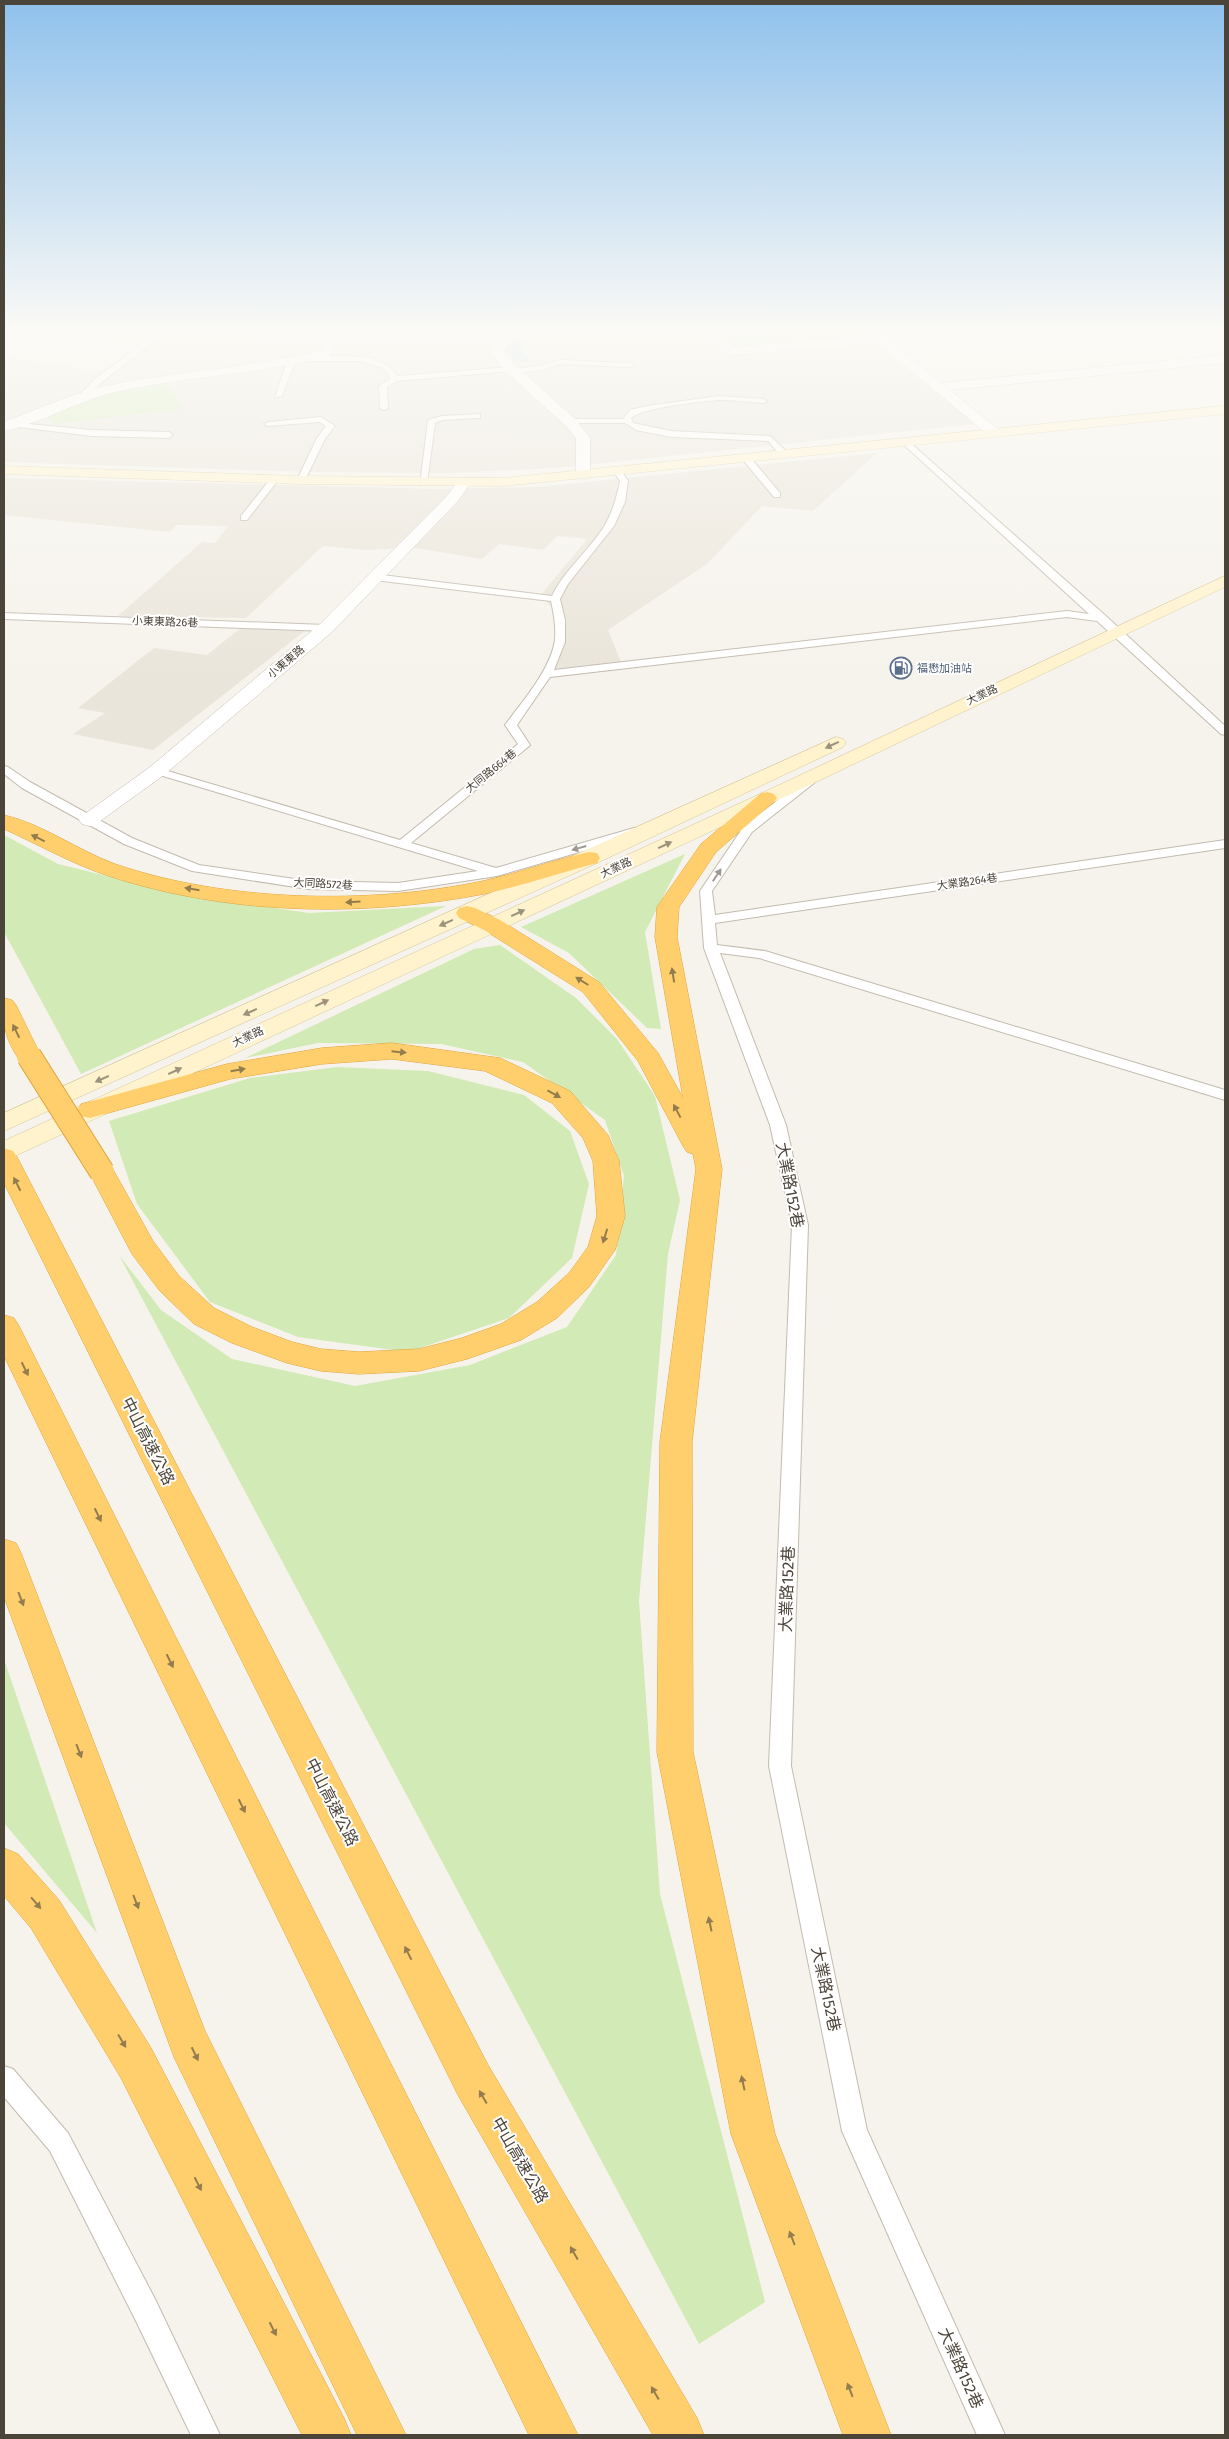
<svg xmlns="http://www.w3.org/2000/svg" width="1229" height="2439" font-family="'Fira Sans','Noto Sans TC',sans-serif">
	<style>
		.residential { fill: #eae5da }
		.green { fill: #d2eab5 }
		.water { fill: #a9d4f2 }
		.lines { fill: none; stroke-linecap: round; stroke-linejoin: round }
		.service-casing { stroke: #c2bbae; stroke-width: 2 }
		.minor-casing { stroke: #c2bbae; stroke-width: 1 }
		.tertiary-casing { stroke: #c2bbae; stroke-width: 1 }
		.secondary-casing { stroke: #d6c79b; stroke-width: 1 }
		.motorway-casing { stroke: #e0a43c; stroke-width: 1 }
		.service { fill: #fff; fill-rule: evenodd }
		.minor { fill: #fff; fill-rule: evenodd }
		.tertiary { fill: #fff; fill-rule: evenodd }
		.secondary { fill: #fff3cd; fill-rule: evenodd }
		.motorway { fill: #ffcf6e; fill-rule: evenodd }
		.motorway-bridge-casing { stroke: #e0a43c; stroke-width: 26; stroke-linecap: butt }
		.motorway-bridge { stroke: #ffcf6e; stroke-width: 24 }
		.oneway { fill: #9c937c }
		.oneway2 { fill: #937c4e }
		.oneway3 { fill: #9c9892 }
		.labels { text-anchor: middle; dominant-baseline: central; stroke-width: 4; stroke-linejoin: round; paint-order: stroke }
		.far-street-label { font-size: 11px; fill: #4b4439; stroke: #fff }
		.far-service-label { font-size: 11px; fill: #4e5e75; stroke: #fff; text-anchor: start }
		.near-street-label { font-size: 16px; fill: #4b4439; stroke: #fff }
	</style>
	<rect width="100%" height="100%" fill="#f6f3ec"/>
	<!-- residential -->
	<path class="residential" d="M 92,334 L 707,334 L 721,352 L 876,345 L 976,424 L 555,468 L 449,473 L 307,472 L 4,462 L 4,356 L 103,372 L 142,346 Z
		M 877,453 L 813,511 L 762,506 L 707,564 L 608,630 L 621,662 L 551,669 L 560,615 L 540,596 L 587,539 L 557,536 L 543,550 L 499,544 L 482,559 L 416,548 L 365,550 L 323,546 L 246,618 L 118,616 L 202,542 L 215,543 L 228,526 L 177,525 L 169,532 L 4,515 L 4,478 L 438,489 L 537,487 Z
		M 248,622 L 306,630 L 153,750 L 73,734 L 105,713 L 78,708 L 154,648 L 207,655 Z"/>
	<!-- green -->
	<path class="green" d="M 720,334 L 865,334 L 868,337 L 732,348 Z
		M 169,384 L 183,409 L 54,424 L 46,413 L 119,389 Z
		M 4,835 L 58,864 L 180,894 L 309,913 L 446,906 L 81,1074 L 4,932 Z
		M 685,854 L 645,932 L 661,1029 L 647,1028 L 569,953 L 521,927 Z
		M 500,945 L 576,998 L 617,1039 L 655,1096 L 680,1200 L 668,1254 L 639,1601 L 660,1894 L 765,2302 L 699,2344 L 119,1255 L 161,1310 L 232,1359 L 355,1386 L 470,1365 L 567,1327 L 616,1255 L 624,1176 L 605,1120 L 523,1062 L 441,1044 L 318,1043 L 245,1058 L 474,949 Z
		M 337,1067 L 428,1071 L 524,1095 L 570,1131 L 589,1184 L 572,1258 L 509,1318 L 408,1352 L 298,1337 L 210,1302 L 137,1204 L 109,1121 L 250,1078 Z
		M 4,1659 L 97,1933 L 4,1823 Z"/>
	<!-- water -->
	<path class="water" d="M 513,339 L 527,342 L 520,350 L 529,358 L 528,362 L 516,361 L 504,350 Z"/>
	<g class="lines">
		<!-- service casing -->
		<g class="service-casing">
			<path id="service" d="M 155,334 L 164,334 L 102,382 L 85,399 L 79,399 L 79,395 L 96,378 Z
				M 334,356 C 358,356 384,355 397,376 L 511,367 L 515,369 L 540,366 L 560,360 L 630,363 L 634,365 L 630,367 L 560,364 L 542,370 L 514,373 L 510,371 L 397,381 L 387,387 L 388,408 L 384,410 L 380,408 L 379,386 L 391,378 L 383,368 L 359,361 L 304,361 L 300,359 L 304,357 Z
				M 291,360 L 295,362 L 282,396 L 275,398 L 287,362 Z
				M 719,396 L 763,399 L 767,401 L 763,403 C 749,402 734,400 719,400 C 703,401 641,408 631,418 L 633,423 L 671,431 L 770,436 L 787,452 L 787,456 L 781,456 L 768,441 L 671,437 L 636,430 L 625,423 L 569,423 L 565,421 L 569,419 L 623,419 L 630,410 L 647,406 Z
				M 480,414 L 480,418 L 477,418 L 443,420 L 435,423 L 427,483 L 420,485 L 428,420 L 442,416 Z
				M 321,417 L 335,426 L 325,439 L 305,480 L 298,482 L 297,480 L 317,438 L 326,426 L 319,422 L 268,426 L 264,424 L 268,422 Z
				M 7,422 L 92,430 L 169,432 L 173,435 L 169,438 L 92,436 L 10,426 L 7,426 Z
				M 906,439 L 1107,617 L 1225,726 L 1225,735 L 1221,734 L 1097,621 L 1067,617 L 550,677 L 517,725 L 530,745 L 528,747 L 411,843 L 496,868 L 634,828 L 638,829 L 640,832 L 638,835 L 497,876 L 398,891 L 308,889 L 192,871 L 124,844 L 22,788 L 4,774 L 4,766 L 8,767 L 30,782 L 132,838 L 199,865 L 308,881 L 398,883 L 478,871 L 153,773 L 151,771 L 157,767 L 161,769 L 400,840 L 518,744 L 505,725 C 522,702 551,669 555,640 C 556,627 554,614 551,601 L 374,580 L 369,577 L 374,574 L 552,596 C 565,569 590,550 605,525 C 613,511 617,496 620,481 L 613,471 L 617,468 L 620,469 L 628,481 L 625,502 L 614,526 L 568,584 L 560,599 L 565,620 L 565,642 L 554,670 L 1067,611 L 1089,614 L 903,444 L 903,440 Z
				M 743,456 L 749,456 L 780,493 L 780,497 L 774,497 L 743,460 Z
				M 272,477 L 279,479 L 247,520 L 241,520 L 241,516 Z
				M 4,613 L 326,625 L 331,628 L 326,631 L 4,619 Z
				M 810,776 L 814,777 L 816,780 L 814,783 L 752,832 L 712,891 L 715,915 L 1225,840 L 1225,848 L 715,923 L 717,945 L 765,951 L 1225,1090 L 1225,1100 L 759,958 L 720,953 L 786,1125 L 808,1225 L 791,1766 L 867,2130 L 1005,2435 L 977,2435 L 842,2131 L 769,1766 L 792,1225 L 770,1125 L 704,948 L 700,891 L 744,826 Z
				M 4,2066 L 13,2069 L 68,2133 L 155,2299 L 220,2435 L 191,2435 L 135,2319 L 50,2151 L 4,2097 Z"/>
		</g>
		<!-- minor casing -->
		<g class="minor-casing">
			<path id="minor" d="M 327,334 L 339,334 L 330,356 C 259,374 186,376 115,392 C 77,401 42,423 4,431 L 4,422 C 40,408 77,391 116,384 C 184,371 253,368 320,350 Z
				M 708,334 L 721,334 L 733,347 L 870,336 L 869,334 L 947,334 L 941,338 L 892,342 L 942,383 L 1225,355 L 1225,363 L 950,390 L 998,429 L 1000,432 L 993,436 L 988,435 L 878,343 L 730,355 L 725,354 Z
				M 1213,334 L 1225,334 L 1225,342 Z
				M 464,479 L 471,483 L 457,502 L 332,632 L 164,775 L 96,824 L 89,826 L 82,824 L 79,820 L 82,816 L 150,767 L 320,624 L 447,496 L 459,480 Z"/>
		</g>
		<!-- tertiary casing -->
		<g class="tertiary-casing">
			<path id="tertiary" d="M 506,334 L 520,334 L 501,350 L 516,366 L 574,418 L 588,435 L 590,438 L 590,475 L 588,478 L 583,479 L 576,475 L 576,438 L 564,424 L 506,372 L 488,349 Z"/>
		</g>
		<!-- secondary casing -->
		<g class="secondary-casing">
			<path id="secondary" d="M 1225,406 L 1225,414 L 503,486 L 301,484 L 4,474 L 4,466 L 301,476 L 503,478 Z
				M 1225,576 L 1225,587 L 774,802 L 13,1157 L 4,1160 L 4,1141 L 760,794 Z
				M 836,737 L 843,739 L 846,743 L 843,747 L 597,863 L 4,1131 L 4,1113 Z"/>
		</g>
		<!-- motorway casing -->
		<g class="motorway-casing">
			<path id="motorway" d="M 767,792 L 774,794 L 777,798 L 774,802 L 716,852 L 679,907 L 677,937 L 722,1169 L 692,1442 L 693,1752 L 775,2134 L 891,2435 L 843,2435 L 731,2134 L 657,1752 L 660,1442 L 696,1169 L 693,1154 L 687,1152 L 683,1146 L 638,1061 L 583,992 L 484,930 L 459,918 L 456,913 L 459,908 L 467,906 L 475,908 L 500,920 L 599,982 L 658,1053 L 683,1098 L 655,937 L 657,907 L 701,844 L 760,794 Z
				M 4,815 C 43,824 77,850 115,864 C 226,902 369,905 483,881 C 519,873 553,860 589,852 L 597,853 L 600,858 L 597,863 C 559,873 522,886 484,894 C 359,918 221,915 100,873 C 67,861 35,843 4,829 Z
				M 4,998 L 12,1000 L 16,1005 L 41,1056 L 38,1061 L 29,1064 L 20,1061 C 5,1039 2,1024 4,998 Z
				M 392,1043 L 500,1058 L 570,1091 L 608,1135 L 619,1161 L 625,1216 L 615,1250 L 589,1287 L 557,1318 L 521,1340 L 467,1359 L 419,1371 L 359,1374 L 321,1371 L 287,1363 L 232,1343 L 194,1324 L 159,1290 L 132,1254 L 89,1172 L 93,1166 L 102,1163 L 111,1166 L 153,1241 L 179,1276 L 214,1308 L 252,1327 L 292,1342 L 321,1349 L 359,1352 L 419,1349 L 462,1338 L 501,1324 L 537,1302 L 569,1273 L 588,1247 L 597,1216 L 593,1161 L 583,1138 L 552,1103 L 485,1071 L 392,1059 L 322,1064 L 230,1079 L 90,1118 L 81,1116 L 77,1110 L 81,1104 L 227,1064 L 322,1048 Z
				M 4,1148 L 13,1151 L 17,1157 L 488,2065 L 697,2418 L 704,2435 L 653,2435 L 458,2095 L 4,1183 Z
				M 4,1315 L 14,1318 L 19,1326 L 578,2435 L 529,2435 L 4,1356 Z
				M 4,1539 L 16,1543 L 21,1553 L 205,2031 L 406,2435 L 357,2435 L 174,2057 L 4,1597 Z
				M 4,1848 L 18,1854 L 59,1900 L 151,2048 L 344,2418 L 351,2435 L 302,2435 L 121,2078 L 31,1928 L 4,1896 Z"/>
		</g>
		<!-- service -->
		<use href="#service" class="service"/>
		<!-- minor -->
		<use href="#minor" class="minor"/>
		<!-- tertiary -->
		<use href="#tertiary" class="tertiary"/>
		<!-- secondary -->
		<use href="#secondary" class="secondary"/>
		<!-- motorway -->
		<use href="#motorway" class="motorway"/>
		<!-- motorway-bridge casing -->
		<g class="motorway-bridge-casing">
			<path id="motorway-bridge" d="M 29,1056 L 102,1172"/>
		</g>
		<!-- motorway-bridge -->
		<use href="#motorway-bridge" class="motorway-bridge"/>
	</g>
	<!-- one-way arrows -->
	<defs><path id="oneway-solid" d="M-6-.8H1V-3.2L6.5 0L1 3.2V.8H-6Z" transform="scale(1.25)"/></defs>
	<g class="oneway">
		<use href="#oneway-solid" transform="translate(832 745) rotate(155)"/>
		<use href="#oneway-solid" transform="translate(665 845) rotate(-25)"/>
		<use href="#oneway-solid" transform="translate(518 913) rotate(-25)"/>
		<use href="#oneway-solid" transform="translate(446 923) rotate(156)"/>
		<use href="#oneway-solid" transform="translate(322 1003) rotate(-25)"/>
		<use href="#oneway-solid" transform="translate(250 1012) rotate(156)"/>
		<use href="#oneway-solid" transform="translate(175 1071) rotate(-25)"/>
		<use href="#oneway-solid" transform="translate(102 1079) rotate(156)"/>
	</g>
	<g class="oneway2">
		<use href="#oneway-solid" transform="translate(38 838) rotate(-154)"/>
		<use href="#oneway-solid" transform="translate(192 889) rotate(-171)"/>
		<use href="#oneway-solid" transform="translate(353 902) rotate(177)"/>
		<use href="#oneway-solid" transform="translate(673 975) rotate(-99)"/>
		<use href="#oneway-solid" transform="translate(582 981) rotate(-148)"/>
		<use href="#oneway-solid" transform="translate(16 1031) rotate(-116)"/>
		<use href="#oneway-solid" transform="translate(399 1052) rotate(6)"/>
		<use href="#oneway-solid" transform="translate(238 1070) rotate(-10)"/>
		<use href="#oneway-solid" transform="translate(554 1094) rotate(29)"/>
		<use href="#oneway-solid" transform="translate(677 1111) rotate(-118)"/>
		<use href="#oneway-solid" transform="translate(17 1184) rotate(-117)"/>
		<use href="#oneway-solid" transform="translate(605 1236) rotate(107)"/>
		<use href="#oneway-solid" transform="translate(25 1369) rotate(64)"/>
		<use href="#oneway-solid" transform="translate(98 1515) rotate(64)"/>
		<use href="#oneway-solid" transform="translate(21 1599) rotate(69)"/>
		<use href="#oneway-solid" transform="translate(170 1661) rotate(64)"/>
		<use href="#oneway-solid" transform="translate(79 1751) rotate(69)"/>
		<use href="#oneway-solid" transform="translate(242 1806) rotate(64)"/>
		<use href="#oneway-solid" transform="translate(136 1902) rotate(69)"/>
		<use href="#oneway-solid" transform="translate(36 1903) rotate(49)"/>
		<use href="#oneway-solid" transform="translate(710 1924) rotate(-102)"/>
		<use href="#oneway-solid" transform="translate(408 1953) rotate(-117)"/>
		<use href="#oneway-solid" transform="translate(122 2041) rotate(59)"/>
		<use href="#oneway-solid" transform="translate(195 2054) rotate(64)"/>
		<use href="#oneway-solid" transform="translate(743 2083) rotate(-102)"/>
		<use href="#oneway-solid" transform="translate(483 2097) rotate(-120)"/>
		<use href="#oneway-solid" transform="translate(198 2184) rotate(63)"/>
		<use href="#oneway-solid" transform="translate(792 2238) rotate(-111)"/>
		<use href="#oneway-solid" transform="translate(574 2253) rotate(-120)"/>
		<use href="#oneway-solid" transform="translate(273 2329) rotate(63)"/>
		<use href="#oneway-solid" transform="translate(850 2390) rotate(-111)"/>
		<use href="#oneway-solid" transform="translate(655 2393) rotate(-120)"/>
	</g>
	<g class="oneway3">
		<use href="#oneway-solid" transform="translate(579 848) rotate(164)"/>
		<use href="#oneway-solid" transform="translate(717 875) rotate(-56)"/>
	</g>
	<!-- sky -->
	<linearGradient id="sky" x2="0" y2="1"><stop stop-color="#8fc1ec"/><stop offset="0.49" stop-color="#fbfaf6"/><stop offset="1" stop-color="#fbfaf6" stop-opacity="0"/></linearGradient>
	<rect width="1229" height="676" fill="url(#sky)"/>
	<!-- icons -->
	<defs>
		<g id="fuel-ring" transform="scale(1.125)"><circle r="9.5" fill="#fff" stroke="#5c6f8a" stroke-width="1.5"/><path d="M-5.5-6h7V0h2V4h1.3V-2.5L3-4.5l.8-.8L6-3V5H2.5V1h-1V6h-7ZM-4.2-4.7v3.2H.2V-4.7Z" fill="#5c6f8a"/></g>
	</defs>
	<g fill-rule="evenodd">
		<use href="#fuel-ring" x="901" y="668"/>
	</g>
	<g class="labels">
		<!-- far-street labels -->
		<g class="far-street-label">
			<text transform="translate(165 622) rotate(2)">小東東路26巷</text>
			<text transform="translate(286 662) rotate(-40)">小東東路</text>
			<text transform="translate(982 695) rotate(-25)">大業路</text>
			<text transform="translate(491 771) rotate(-39)">大同路664巷</text>
			<text transform="translate(616 868) rotate(-25)">大業路</text>
			<text transform="translate(967 882) rotate(-8)">大業路264巷</text>
			<text transform="translate(323 884) rotate(3)">大同路572巷</text>
			<text transform="translate(248 1037) rotate(-25)">大業路</text>
		</g>
		<!-- far-service labels -->
		<g class="far-service-label">
			<text x="917" y="668">福懋加油站</text>
		</g>
		<!-- near-street labels -->
		<g class="near-street-label">
			<text transform="translate(790 1185) rotate(79)">大業路152巷</text>
			<text transform="translate(148 1441) rotate(63)">中山高速公路</text>
			<text transform="translate(787 1589) rotate(-88)">大業路152巷</text>
			<text transform="translate(332 1802) rotate(63)">中山高速公路</text>
			<text transform="translate(826 1989) rotate(78)">大業路152巷</text>
			<text transform="translate(520 2160) rotate(60)">中山高速公路</text>
			<text transform="translate(961 2368) rotate(66)">大業路152巷</text>
		</g>
	</g>
	<!-- border -->
	<rect width="1229" height="2439" fill="none" stroke="#4b4439" stroke-width="10"/>
</svg>
